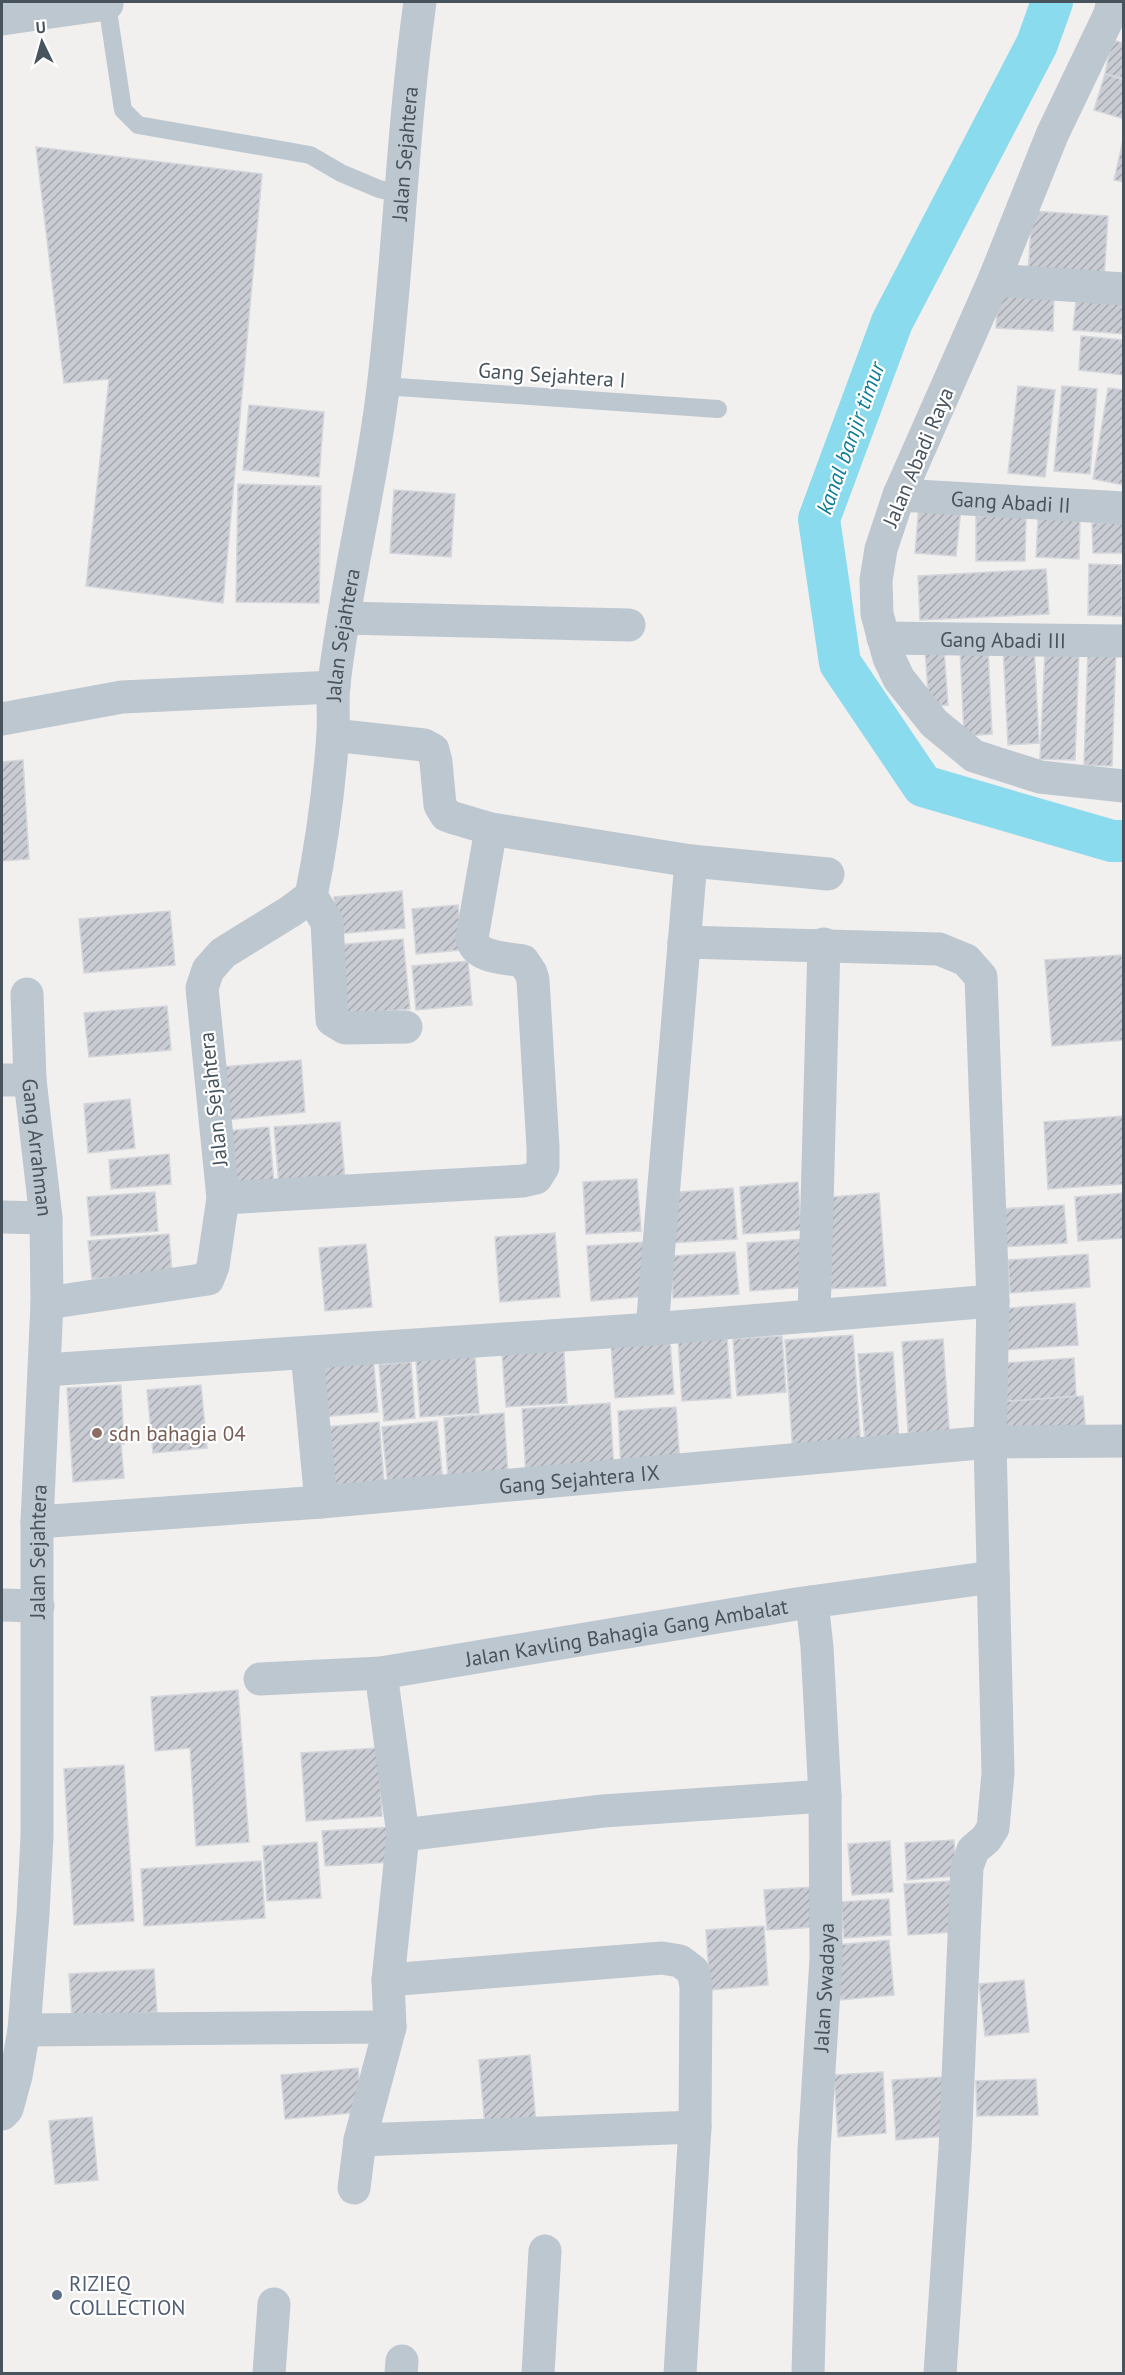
<svg xmlns="http://www.w3.org/2000/svg" width="1125" height="2375" font-family="'PT Sans',sans-serif">
	<style>
		.lines { fill: none; stroke-linecap: round; stroke-linejoin: round }
		.canal { stroke: #8adbed; stroke-width: 42 }
		.building { fill: url(#building-hatch); stroke: #d3d6db; stroke-width: 1.5 }
		.lane { stroke: #bdc7cf; stroke-width: 18 }
		.street { stroke: #bdc7cf; stroke-width: 33 }
		.education-dot { fill: #8d6e63; stroke: #fff; stroke-width: 2 }
		.service-dot { fill: #5c6f8a; stroke: #fff; stroke-width: 2 }
		.labels { text-anchor: middle; dominant-baseline: central; stroke-width: 4.5; stroke-linejoin: round; paint-order: stroke }
		.street-label { font-size: 21px; fill: #47535d; stroke: #fff }
		.education-label { font-size: 21px; fill: #785e54; stroke: #fff; text-anchor: start }
		.service-label { font-size: 21px; fill: #4e5e75; stroke: #fff; text-anchor: start }
		.water-label { font-size: 22px; font-style: italic; fill: #0b7c96; stroke: #fff }
	</style>
	<defs>
		<pattern id="building-hatch" width="6" height="6" patternUnits="userSpaceOnUse" patternTransform="scale(1.5)"><rect width="6" height="6" fill="#c9ccd2"/><path d="M-1 1l2-2M0 6l6-6M5 7l2-2" fill="none" stroke="#a5a8ae"/></pattern>
	</defs>
	<rect width="100%" height="100%" fill="#f2efef"/>
	<g class="lines">
		<!-- canal -->
		<path class="canal" d="M 1052,2 L 1037,44 L 892,322 L 819,519 L 840,663 L 923,786 L 1112,841 L 1124,841"/>
	</g>
	<!-- building -->
	<path class="building" d="M 1112,40 L 1124,43 L 1124,78 L 1105,74 Z
		M 1105,74 L 1124,80 L 1124,119 L 1094,110 Z
		M 1124,136 L 1124,182 L 1114,180 Z
		M 36,147 L 262,174 L 223,603 L 86,586 L 109,379 L 64,383 Z
		M 1032,211 L 1108,216 L 1104,280 L 1028,275 Z
		M 998,295 L 1054,298 L 1053,331 L 996,328 Z
		M 1076,300 L 1124,304 L 1124,334 L 1073,330 Z
		M 1081,336 L 1124,340 L 1124,375 L 1079,370 Z
		M 1018,386 L 1055,390 L 1045,477 L 1008,473 Z
		M 1062,386 L 1097,389 L 1090,474 L 1054,471 Z
		M 1108,388 L 1124,390 L 1124,485 L 1093,479 Z
		M 249,405 L 324,412 L 319,477 L 243,470 Z
		M 238,484 L 321,486 L 319,603 L 236,602 Z
		M 394,490 L 455,494 L 451,557 L 390,553 Z
		M 919,504 L 961,508 L 956,556 L 915,553 Z
		M 976,516 L 1026,517 L 1025,561 L 976,561 Z
		M 1038,518 L 1080,519 L 1079,559 L 1036,557 Z
		M 1124,522 L 1124,553 L 1093,553 L 1092,523 Z
		M 1089,564 L 1122,565 L 1122,616 L 1088,615 Z
		M 1046,569 L 1049,614 L 920,620 L 918,576 Z
		M 1034,644 L 1039,743 L 1008,745 L 1003,646 Z
		M 944,648 L 948,705 L 929,706 L 925,649 Z
		M 988,648 L 992,734 L 964,736 L 960,649 Z
		M 1088,648 L 1116,648 L 1112,766 L 1084,765 Z
		M 1045,650 L 1079,651 L 1075,760 L 1040,759 Z
		M 23,760 L 29,859 L 2,861 L 2,762 Z
		M 402,891 L 405,928 L 337,934 L 334,897 Z
		M 458,905 L 462,950 L 416,954 L 412,909 Z
		M 170,911 L 175,965 L 84,973 L 79,919 Z
		M 403,939 L 410,1009 L 344,1015 L 337,945 Z
		M 1122,955 L 1124,1040 L 1052,1046 L 1045,960 Z
		M 468,961 L 472,1005 L 416,1010 L 412,966 Z
		M 167,1006 L 171,1050 L 89,1057 L 84,1013 Z
		M 301,1060 L 305,1112 L 225,1120 L 220,1067 Z
		M 130,1099 L 135,1148 L 88,1153 L 84,1104 Z
		M 1124,1116 L 1124,1184 L 1048,1189 L 1044,1122 Z
		M 340,1122 L 345,1180 L 279,1186 L 274,1127 Z
		M 269,1127 L 274,1184 L 230,1188 L 225,1131 Z
		M 169,1154 L 171,1184 L 111,1189 L 109,1160 Z
		M 637,1179 L 641,1231 L 586,1234 L 583,1182 Z
		M 798,1182 L 801,1230 L 743,1234 L 740,1187 Z
		M 733,1188 L 737,1239 L 671,1243 L 667,1193 Z
		M 155,1192 L 158,1231 L 91,1236 L 87,1197 Z
		M 879,1193 L 886,1286 L 827,1289 L 821,1198 Z
		M 1124,1193 L 1124,1238 L 1078,1241 L 1075,1197 Z
		M 1064,1205 L 1067,1243 L 1002,1247 L 1000,1209 Z
		M 555,1233 L 560,1297 L 500,1302 L 495,1237 Z
		M 169,1234 L 172,1272 L 92,1279 L 88,1241 Z
		M 805,1239 L 808,1287 L 750,1291 L 747,1243 Z
		M 645,1242 L 649,1296 L 591,1301 L 587,1246 Z
		M 366,1244 L 372,1307 L 325,1311 L 319,1248 Z
		M 735,1252 L 739,1294 L 673,1298 L 671,1256 Z
		M 1088,1254 L 1090,1287 L 1010,1293 L 1008,1260 Z
		M 1075,1303 L 1078,1345 L 1001,1350 L 998,1309 Z
		M 853,1335 L 861,1450 L 793,1454 L 785,1340 Z
		M 563,1336 L 567,1403 L 506,1407 L 501,1341 Z
		M 727,1336 L 731,1398 L 682,1401 L 678,1339 Z
		M 782,1336 L 786,1392 L 737,1396 L 733,1339 Z
		M 943,1339 L 950,1442 L 909,1445 L 902,1342 Z
		M 670,1341 L 674,1394 L 615,1398 L 611,1345 Z
		M 893,1352 L 899,1440 L 865,1442 L 858,1354 Z
		M 373,1355 L 378,1412 L 320,1417 L 315,1360 Z
		M 475,1356 L 479,1413 L 420,1417 L 416,1360 Z
		M 1074,1358 L 1076,1396 L 995,1402 L 992,1364 Z
		M 411,1362 L 415,1418 L 384,1421 L 379,1365 Z
		M 121,1385 L 124,1444 L 121,1444 L 124,1478 L 73,1482 L 67,1388 Z
		M 201,1385 L 207,1448 L 153,1453 L 147,1390 Z
		M 1083,1396 L 1086,1434 L 1000,1440 L 997,1402 Z
		M 610,1403 L 614,1472 L 526,1478 L 522,1409 Z
		M 676,1407 L 680,1465 L 621,1469 L 618,1411 Z
		M 504,1413 L 508,1475 L 448,1479 L 444,1418 Z
		M 437,1421 L 443,1483 L 388,1488 L 382,1427 Z
		M 379,1422 L 384,1482 L 330,1486 L 325,1427 Z
		M 238,1690 L 249,1842 L 196,1846 L 190,1748 L 155,1751 L 151,1697 Z
		M 378,1748 L 382,1816 L 306,1821 L 301,1753 Z
		M 124,1765 L 134,1921 L 74,1925 L 64,1769 Z
		M 392,1827 L 394,1862 L 325,1866 L 322,1831 Z
		M 954,1840 L 956,1876 L 907,1880 L 905,1843 Z
		M 890,1841 L 893,1892 L 852,1895 L 848,1844 Z
		M 317,1842 L 321,1898 L 267,1901 L 263,1846 Z
		M 261,1861 L 265,1918 L 144,1926 L 141,1869 Z
		M 950,1881 L 954,1932 L 908,1935 L 904,1884 Z
		M 813,1887 L 816,1927 L 767,1930 L 764,1890 Z
		M 889,1899 L 891,1935 L 844,1938 L 841,1902 Z
		M 764,1926 L 768,1985 L 710,1990 L 706,1930 Z
		M 889,1940 L 894,1995 L 840,2000 L 836,1945 Z
		M 154,1969 L 157,2012 L 72,2018 L 69,1974 Z
		M 1024,1980 L 1029,2032 L 985,2036 L 979,1984 Z
		M 530,2055 L 536,2123 L 485,2127 L 479,2060 Z
		M 358,2068 L 362,2112 L 285,2119 L 281,2075 Z
		M 883,2072 L 886,2133 L 838,2137 L 834,2075 Z
		M 943,2077 L 947,2136 L 896,2140 L 892,2080 Z
		M 1036,2079 L 1038,2115 L 977,2116 L 976,2081 Z
		M 92,2117 L 98,2180 L 55,2184 L 49,2121 Z"/>
	<g class="lines">
		<!-- lane -->
		<path class="lane" d="M 107,4 L 123,110 L 138,125 L 310,155 L 341,173 L 379,189 L 400,194
			M 383,386 L 718,409"/>
		<!-- street -->
		<g class="street">
			<path d="M 1113,2 L 1109,16 L 1052,135 L 994,280 L 899,495 L 881,549 L 876,580 L 877,614 L 889,658 L 899,679 L 934,723 L 974,756 L 1040,777 L 1124,786"/>
			<path d="M 2,19 L 107,4 L 107,2"/>
			<path d="M 994,280 L 1124,289"/>
			<path id="s1" d="M 899,495 L 1124,508"/>
			<path d="M 344,618 L 629,625"/>
			<path id="s2" d="M 883,638 L 1124,641"/>
			<path d="M 2,719 L 122,697 L 334,687"/>
			<path d="M 333,735 L 424,745 L 433,750 L 436,762 L 440,805 L 446,815 L 454,818 L 491,829 L 691,861 L 828,874"/>
			<path d="M 311,896 L 327,922 L 332,1020 L 345,1028 L 406,1027"/>
			<path d="M 684,942 L 939,949 L 966,960 L 981,977 L 993,1301 L 990,1442 L 998,1773 L 993,1828 L 986,1839 L 973,1850 L 967,1867 L 955,2149 L 940,2374"/>
			<path id="s3" d="M 27,994 L 30,1080 L 46,1218 L 47,1303"/>
			<path d="M 2,1080 L 30,1080"/>
			<path d="M 223,1198 L 523,1181 L 536,1178 L 543,1167 L 543,1147 L 533,980 L 531,973 L 523,961 C 505,958 475,958 472,938 L 491,829"/>
			<path d="M 2,1217 L 46,1218"/>
			<path d="M 814,1316 L 824,944"/>
			<path d="M 652,1329 L 691,861"/>
			<path d="M 307,1353 L 321,1502"/>
			<path d="M 45,1370 L 652,1329 L 993,1301"/>
			<path id="s4" d="M 37,1522 L 321,1502 L 990,1442 L 1124,1441"/>
			<path d="M 2,1605 L 38,1606"/>
			<path id="s5" d="M 260,1679 L 381,1673 L 796,1604 L 993,1577"/>
			<path d="M 403,1835 L 603,1811 L 825,1796"/>
			<path d="M 388,1980 L 662,1958 L 680,1961 L 693,1971 L 696,1986 L 695,2127 L 680,2374"/>
			<path d="M 24,2030 L 390,2027"/>
			<path id="s6" d="M 2,2114 L 7,2109 L 16,2076 L 24,2030 L 33,1914 L 37,1837 L 37,1522 L 47,1303 L 208,1279 L 213,1266 L 223,1198 L 202,988 L 208,970 L 223,953 L 291,911 L 311,896 C 322,843 329,788 333,734 C 334,718 332,701 334,684 C 346,579 374,477 385,371 C 399,248 403,124 420,2"/>
			<path d="M 360,2140 L 695,2127"/>
			<path d="M 354,2188 L 360,2140 L 390,2027 L 388,1980 L 403,1835 L 381,1673"/>
			<path d="M 269,2374 L 274,2304"/>
			<path d="M 401,2374 L 402,2361"/>
			<path d="M 538,2374 L 545,2251"/>
			<path id="s7" d="M 808,2374 L 814,2150 L 826,1959 L 825,1796 L 817,1647 L 812,1602"/>
		</g>
	</g>
	<!-- markers -->
	<circle class="education-dot" cx="97" cy="1433" r="6"/>
	<circle class="service-dot" cx="57" cy="2295" r="6"/>
	<g class="labels">
		<!-- street labels -->
		<g class="street-label">
			<text stroke="none"><textPath href="#s6" startOffset="2168">Jalan Sejahtera</textPath></text>
			<text transform="translate(552 375) rotate(4)">Gang Sejahtera I</text>
			<text transform="translate(918 457) rotate(-67)">Jalan Abadi Raya</text>
			<text stroke="none"><textPath href="#s1" startOffset="112">Gang Abadi II</textPath></text>
			<text stroke="none"><textPath href="#s6" startOffset="1682">Jalan Sejahtera</textPath></text>
			<text stroke="none"><textPath href="#s2" startOffset="120">Gang Abadi III</textPath></text>
			<text transform="translate(213 1099) rotate(-96)">Jalan Sejahtera</text>
			<text stroke="none"><textPath href="#s3" startOffset="154">Gang Arrahman</textPath></text>
			<text stroke="none"><textPath href="#s4" startOffset="544">Gang Sejahtera IX</textPath></text>
			<text stroke="none"><textPath href="#s6" startOffset="567">Jalan Sejahtera</textPath></text>
			<text stroke="none"><textPath href="#s5" startOffset="370">Jalan Kavling Bahagia Gang Ambalat</textPath></text>
			<text stroke="none"><textPath href="#s7" startOffset="387">Jalan Swadaya</textPath></text>
		</g>
		<!-- education labels -->
		<g class="education-label">
			<text x="109" y="1433">sdn bahagia 04</text>
		</g>
		<!-- service labels -->
		<g class="service-label">
			<text x="69" y="2283">RIZIEQ<tspan x="69" dy="24">COLLECTION</tspan></text>
		</g>
		<!-- water labels -->
		<g class="water-label">
			<text transform="translate(850 438) rotate(-70)">kanal banjir timur</text>
		</g>
	</g>
	<!-- border -->
	<rect width="1125" height="2375" fill="none" stroke="#47535d" stroke-width="6"/>
	<!-- north arrow -->
	<g transform="translate(42 42) rotate(355)" stroke="#ffffff" stroke-width="4.5" paint-order="stroke">
	<path d="M0-4.5L10 22L0 15L-10 22Z" fill="#47535d"/>
	<text y="-9" font-size="16" font-weight="bold" text-anchor="middle" fill="#47535d">U</text>
	</g>
</svg>
